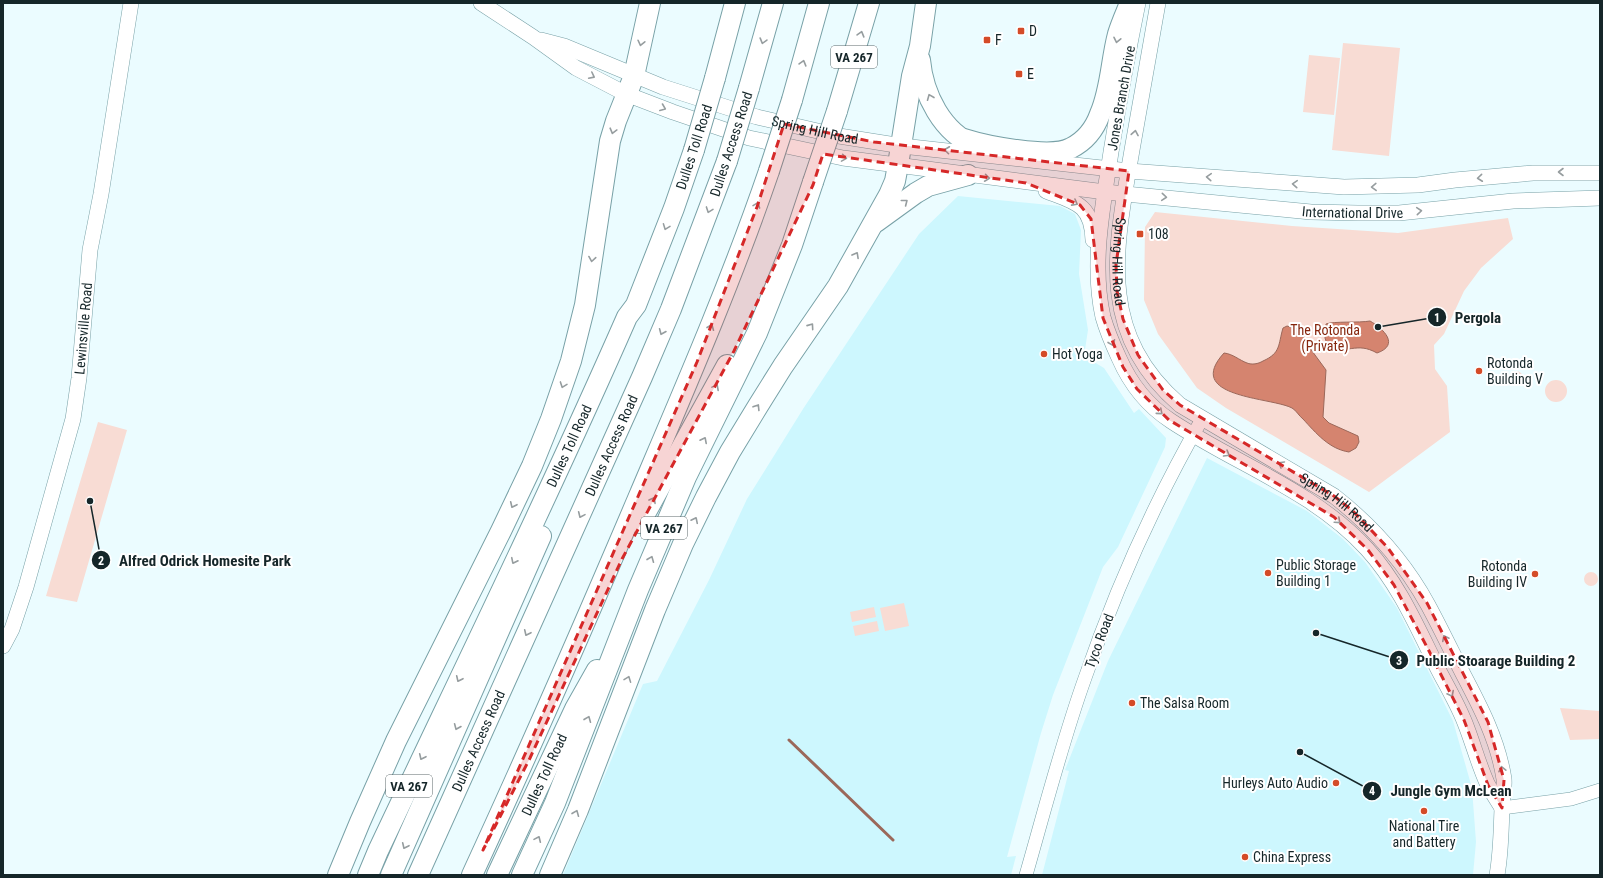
<svg xmlns="http://www.w3.org/2000/svg" width="1603" height="878" font-family="'Roboto Condensed',sans-serif">
	<style>
		.built { fill: #cdf7fe }
		.green { fill: #f8dcd4 }
		.water { fill: #d5846f; stroke: #9b685a }
		.lines { fill: none; stroke-linecap: round; stroke-linejoin: round }
		.stream { stroke: #9b685a; stroke-width: 3 }
		.tertiary-casing { stroke: #78a1a7; stroke-width: 14 }
		.secondary-casing { stroke: #78a1a7; stroke-width: 16 }
		.motorway-casing { stroke: #78a1a7; stroke-width: 22 }
		.tertiary { stroke: #fff; stroke-width: 13 }
		.secondary { stroke: #fff; stroke-width: 15 }
		.motorway { stroke: #fff; stroke-width: 20 }
		.motorway-bridge-casing { stroke: #78a1a7; stroke-width: 22; stroke-linecap: butt }
		.motorway-bridge { stroke: #fff; stroke-width: 20 }
		.oneway { stroke: #969d9f }
		.marked { fill: #d62828; fill-opacity: 0.2; stroke: #d62828; stroke-width: 3; stroke-dasharray: 8 5; stroke-linejoin: round }
		.poi-dot { fill: #d44b28; stroke: #fff; stroke-width: 1.5 }
		.labels { text-anchor: middle; dominant-baseline: central; stroke-width: 4; stroke-linejoin: round; paint-order: stroke }
		.shield { fill: #fff; stroke: #5b6769; stroke-width: 1 }
		.shield-label { font-size: 13px; font-weight: bold; fill: #152629 }
		.poi-label { font-size: 14px; fill: #152629; stroke: #fff; text-anchor: start }
		.street-label { font-size: 14px; fill: #152629; stroke: #fff }
		.park-label { font-size: 14px; fill: #86260d; stroke: #fff }
		.leader { fill: none; stroke: #152629; stroke-width: 1.5 }
		.callout-dot { fill: #152629; stroke: #fff; stroke-width: 1.5 }
		.mark-label { font-size: 12px; text-anchor: middle; font-weight: bold; fill: #fff }
		.callout-label { font-size: 15px; text-anchor: middle; font-weight: bold; fill: #152629; stroke: #fff; stroke-width: 4; stroke-linejoin: round; paint-order: stroke }
	</style>
	<rect width="100%" height="100%" fill="#ebfcff"/>
	<!-- built -->
	<path class="built" d="M 958,196 L 1060,206 L 1075,214 L 1081,230 L 1079,274 L 1088,330 L 1084,356 L 1104,368 L 1134,413 L 1139,409 L 1166,438 L 1165,447 L 1118,547 L 1103,567 L 1053,695 L 1041,733 L 1007,857 L 1016,856 L 1011,875 L 563,875 L 643,684 L 657,681 L 709,580 L 747,499 L 803,409 L 919,234 Z
		M 1207,458 L 1307,511 L 1343,539 L 1365,562 L 1397,608 L 1453,721 L 1472,788 L 1476,842 L 1473,875 L 1042,875 L 1069,771 L 1065,770 L 1108,661 Z"/>
	<!-- green -->
	<path class="green" d="M 1343,43 L 1400,48 L 1389,156 L 1332,150 Z
		M 1309,55 L 1340,58 L 1334,115 L 1303,112 Z
		M 1155,212 L 1292,226 L 1398,233 L 1508,218 L 1513,239 L 1481,268 L 1464,291 L 1444,334 L 1434,345 L 1435,369 L 1447,386 L 1450,432 L 1369,492 L 1226,408 L 1197,388 L 1158,334 L 1144,300 L 1145,227 Z
		M1509 378a7 7 0 1 1 14 0a7 7 0 1 1-14 0Z
		M1545 391a11 11 0 1 1 22 0a11 11 0 1 1-22 0Z
		M 98,422 L 127,430 L 77,602 L 46,596 Z
		M1584 579a7 7 0 1 1 14 0a7 7 0 1 1-14 0Z
		M 904,603 L 909,626 L 885,631 L 880,608 Z
		M 874,607 L 876,617 L 852,622 L 850,612 Z
		M 877,621 L 879,631 L 855,636 L 853,626 Z
		M 1560,708 L 1600,711 L 1600,739 L 1570,740 Z"/>
	<!-- water -->
	<path class="water" d="M 1370,321 C 1384,329 1400,345 1377,353 C 1356,341 1347,355 1328,347 L 1325,338 L 1326,324 C 1334,321 1359,323 1370,321 Z
		M 1287,326 L 1298,329 L 1304,334 L 1304,340 L 1326,370 L 1323,417 L 1329,423 L 1358,436 L 1359,442 L 1356,448 L 1349,452 C 1329,449 1316,433 1303,419 C 1299,416 1296,410 1292,408 C 1271,397 1183,398 1224,353 C 1233,354 1239,360 1247,363 C 1252,365 1258,364 1263,361 C 1281,353 1278,345 1283,328 Z"/>
	<g class="lines">
		<!-- stream -->
		<path class="stream" d="M 789,740 L 893,840"/>
		<!-- tertiary casing -->
		<g class="tertiary-casing">
			<path id="tertiary" d="M 1502,808 L 1571,799 L 1600,790
				M 1026,875 C 1045,809 1062,742 1085,678 C 1116,588 1155,501 1202,419"/>
		</g>
		<!-- secondary casing -->
		<g class="secondary-casing">
			<g id="secondary">
				<path id="s1" d="M 481,3 L 533,37 L 576,68 L 626,94 L 673,112 L 749,138 L 843,158 L 1105,192 L 1311,212 L 1358,213 L 1399,213 L 1513,201 L 1600,198"/>
				<path d="M 1138,3 C 1128,52 1119,102 1111,152 C 1103,206 1091,263 1103,317 C 1107,331 1113,345 1119,358 C 1130,383 1148,406 1171,421 C 1236,464 1314,491 1367,549 C 1399,584 1418,629 1439,671 C 1448,688 1458,705 1465,723 C 1473,743 1478,763 1487,783 C 1491,791 1497,800 1502,808"/>
				<path id="s2" d="M 1158,3 C 1149,52 1141,101 1132,150 C 1116,246 1095,332 1180,405 L 1334,496 C 1371,525 1405,563 1428,605 C 1440,627 1451,650 1462,672 C 1480,706 1498,740 1504,779 C 1505,789 1502,799 1502,809 C 1501,831 1501,853 1497,875"/>
				<path id="s3" d="M 541,40 L 564,46 L 663,87 L 757,117 L 839,136 L 902,146 L 1129,171 L 1344,187 L 1418,185 L 1455,180 L 1533,173 L 1600,173"/>
				<path d="M 1046,191 C 1075,202 1092,204 1093,240"/>
				<path id="s4" d="M 3,646 L 12,629 L 26,587 L 73,419 L 79,378 L 90,250 L 101,194 L 131,3"/>
			</g>
		</g>
		<!-- motorway casing -->
		<g class="motorway-casing">
			<g id="motorway">
				<path d="M 920,60 C 923,94 942,133 976,146"/>
				<path d="M 715,78 L 735,3"/>
				<path d="M 749,88 L 773,3"/>
				<path d="M 792,100 L 819,3"/>
				<path d="M 837,111 L 869,3"/>
				<path d="M 964,139 C 986,146 1051,159 1071,148 C 1085,141 1095,128 1100,114 C 1111,89 1111,60 1118,34 C 1121,24 1126,13 1130,3"/>
				<path d="M 876,222 L 916,193 L 928,186 L 968,175"/>
				<path d="M 640,523 L 727,365"/>
				<path d="M 338,875 L 360,822 L 396,741 L 501,531 L 532,466 L 551,419 L 571,361 L 585,305 L 610,141 L 616,121 L 634,76 L 650,3"/>
				<path id="s5" d="M 368,875 L 378,851 C 462,673 548,497 627,317 L 636,305 L 674,208 L 694,150"/>
				<path d="M 391,875 L 541,536"/>
				<path id="s6" d="M 418,875 L 642,377 L 671,309 L 727,161"/>
				<path d="M 472,875 C 530,749 585,623 639,496 C 685,388 731,282 769,171"/>
				<path id="s7" d="M 497,875 L 575,709 L 597,670"/>
				<path d="M 522,875 L 555,803 L 638,590 L 686,477 L 757,333 L 792,245 L 813,182"/>
				<path d="M 550,875 L 578,810 L 655,610 L 683,544 L 706,497 L 730,452 L 758,406 L 783,366 L 838,286 L 889,195 L 895,181 L 898,165 L 912,76 L 920,46 L 926,3"/>
			</g>
		</g>
		<!-- tertiary -->
		<use href="#tertiary" class="tertiary"/>
		<!-- secondary -->
		<use href="#secondary" class="secondary"/>
		<!-- motorway -->
		<use href="#motorway" class="motorway"/>
		<!-- motorway-bridge casing -->
		<g class="motorway-bridge-casing">
			<path id="motorway-bridge" d="M 694,150 L 715,78
				M 727,161 L 749,88
				M 769,171 L 792,100
				M 813,182 L 837,111"/>
		</g>
		<!-- motorway-bridge -->
		<use href="#motorway-bridge" class="motorway-bridge"/>
	</g>
	<!-- one-way arrows -->
	<defs><path id="oneway-chevron" d="M-2-3.5L2.5 0L-2 3.5" fill="none" stroke-width="1.6" stroke-linecap="round" stroke-linejoin="round"/></defs>
	<g class="oneway">
		<use href="#oneway-chevron" transform="translate(861 34) rotate(-74)"/>
		<use href="#oneway-chevron" transform="translate(1117 40) rotate(102)"/>
		<use href="#oneway-chevron" transform="translate(763 41) rotate(106)"/>
		<use href="#oneway-chevron" transform="translate(641 43) rotate(103)"/>
		<use href="#oneway-chevron" transform="translate(803 63) rotate(-74)"/>
		<use href="#oneway-chevron" transform="translate(592 76) rotate(27)"/>
		<use href="#oneway-chevron" transform="translate(930 97) rotate(-112)"/>
		<use href="#oneway-chevron" transform="translate(663 108) rotate(22)"/>
		<use href="#oneway-chevron" transform="translate(613 131) rotate(105)"/>
		<use href="#oneway-chevron" transform="translate(1135 133) rotate(-80)"/>
		<use href="#oneway-chevron" transform="translate(947 150) rotate(-173)"/>
		<use href="#oneway-chevron" transform="translate(844 158) rotate(9)"/>
		<use href="#oneway-chevron" transform="translate(1561 172) rotate(180)"/>
		<use href="#oneway-chevron" transform="translate(1209 177) rotate(-176)"/>
		<use href="#oneway-chevron" transform="translate(987 178) rotate(8)"/>
		<use href="#oneway-chevron" transform="translate(1480 178) rotate(174)"/>
		<use href="#oneway-chevron" transform="translate(1295 184) rotate(-176)"/>
		<use href="#oneway-chevron" transform="translate(1374 187) rotate(178)"/>
		<use href="#oneway-chevron" transform="translate(1164 197) rotate(5)"/>
		<use href="#oneway-chevron" transform="translate(905 202) rotate(-38)"/>
		<use href="#oneway-chevron" transform="translate(1075 203) rotate(29)"/>
		<use href="#oneway-chevron" transform="translate(757 205) rotate(-70)"/>
		<use href="#oneway-chevron" transform="translate(709 210) rotate(110)"/>
		<use href="#oneway-chevron" transform="translate(1419 211) rotate(-5)"/>
		<use href="#oneway-chevron" transform="translate(666 227) rotate(111)"/>
		<use href="#oneway-chevron" transform="translate(856 255) rotate(-61)"/>
		<use href="#oneway-chevron" transform="translate(592 259) rotate(99)"/>
		<use href="#oneway-chevron" transform="translate(811 326) rotate(-55)"/>
		<use href="#oneway-chevron" transform="translate(711 327) rotate(-68)"/>
		<use href="#oneway-chevron" transform="translate(662 332) rotate(113)"/>
		<use href="#oneway-chevron" transform="translate(1112 343) rotate(68)"/>
		<use href="#oneway-chevron" transform="translate(563 385) rotate(110)"/>
		<use href="#oneway-chevron" transform="translate(716 387) rotate(-62)"/>
		<use href="#oneway-chevron" transform="translate(757 407) rotate(-58)"/>
		<use href="#oneway-chevron" transform="translate(1160 412) rotate(41)"/>
		<use href="#oneway-chevron" transform="translate(704 440) rotate(-63)"/>
		<use href="#oneway-chevron" transform="translate(1227 454) rotate(30)"/>
		<use href="#oneway-chevron" transform="translate(1281 464) rotate(-150)"/>
		<use href="#oneway-chevron" transform="translate(653 500) rotate(-61)"/>
		<use href="#oneway-chevron" transform="translate(513 505) rotate(115)"/>
		<use href="#oneway-chevron" transform="translate(581 515) rotate(114)"/>
		<use href="#oneway-chevron" transform="translate(695 520) rotate(-64)"/>
		<use href="#oneway-chevron" transform="translate(1338 521) rotate(42)"/>
		<use href="#oneway-chevron" transform="translate(651 559) rotate(-68)"/>
		<use href="#oneway-chevron" transform="translate(514 561) rotate(116)"/>
		<use href="#oneway-chevron" transform="translate(527 633) rotate(115)"/>
		<use href="#oneway-chevron" transform="translate(1445 638) rotate(-117)"/>
		<use href="#oneway-chevron" transform="translate(459 679) rotate(115)"/>
		<use href="#oneway-chevron" transform="translate(628 679) rotate(-69)"/>
		<use href="#oneway-chevron" transform="translate(1451 694) rotate(63)"/>
		<use href="#oneway-chevron" transform="translate(588 719) rotate(-68)"/>
		<use href="#oneway-chevron" transform="translate(457 727) rotate(113)"/>
		<use href="#oneway-chevron" transform="translate(422 757) rotate(115)"/>
		<use href="#oneway-chevron" transform="translate(1502 769) rotate(-102)"/>
		<use href="#oneway-chevron" transform="translate(576 813) rotate(-68)"/>
		<use href="#oneway-chevron" transform="translate(538 839) rotate(-66)"/>
		<use href="#oneway-chevron" transform="translate(405 846) rotate(115)"/>
	</g>
	<!-- marked area -->
	<path class="marked" d="M 784,124 L 874,142 L 1129,171 L 1116,265 L 1117,291 L 1123,319 L 1138,355 L 1163,390 L 1180,405 L 1334,496 L 1353,511 L 1388,548 L 1427,603 L 1488,722 L 1504,780 L 1502,808 L 1488,785 L 1464,720 L 1428,649 L 1394,585 L 1368,550 L 1334,517 L 1169,420 L 1137,389 L 1123,367 L 1103,318 L 1091,219 L 1080,205 L 1026,183 L 823,154 L 813,185 L 734,351 L 622,559 L 530,758 L 483,850 L 697,362 L 757,207 Z"/>
	<!-- markers -->
	<g class="poi-dot">
		<rect x="1017" y="27" width="8" height="8" rx="2"/>
		<rect x="983" y="36" width="8" height="8" rx="2"/>
		<rect x="1015" y="70" width="8" height="8" rx="2"/>
		<rect x="1136" y="230" width="8" height="8" rx="2"/>
		<circle cx="1044" cy="354" r="4"/>
		<circle cx="1479" cy="371" r="4"/>
		<circle cx="1268" cy="573" r="4"/>
		<circle cx="1535" cy="574" r="4"/>
		<circle cx="1132" cy="703" r="4"/>
		<circle cx="1336" cy="783" r="4"/>
		<circle cx="1424" cy="811" r="4"/>
		<circle cx="1245" cy="857" r="4"/>
	</g>
	<g class="labels">
		<!-- shield labels -->
		<g class="shield">
			<rect x="831" y="46" width="46" height="22" rx="3"/>
			<rect x="641" y="517" width="46" height="22" rx="3"/>
			<rect x="386" y="775" width="46" height="22" rx="3"/>
		</g>
		<g class="shield-label">
			<text x="854" y="57">VA 267</text>
			<text x="664" y="528">VA 267</text>
			<text x="409" y="786">VA 267</text>
		</g>
		<!-- poi labels -->
		<g class="poi-label">
			<text x="1029" y="31">D</text>
			<text x="995" y="40">F</text>
			<text x="1027" y="74">E</text>
			<text x="1148" y="234">108</text>
			<text x="1052" y="354">Hot Yoga</text>
			<text x="1487" y="363">Rotonda<tspan x="1487" dy="16">Building V</tspan></text>
			<text x="1276" y="565">Public Storage<tspan x="1276" dy="16">Building 1</tspan></text>
			<text x="1527" y="566" text-anchor="end">Rotonda<tspan x="1527" dy="16">Building IV</tspan></text>
			<text x="1140" y="703">The Salsa Room</text>
			<text x="1328" y="783" text-anchor="end">Hurleys Auto Audio</text>
			<text x="1424" y="826" text-anchor="middle">National Tire<tspan x="1424" dy="16">and Battery</tspan></text>
			<text x="1253" y="857">China Express</text>
		</g>
		<!-- street labels -->
		<g class="street-label">
			<text transform="translate(1121 98) rotate(-80)">Jones Branch Drive</text>
			<text stroke="none"><textPath href="#s3" startOffset="289">Spring Hill Road</textPath></text>
			<text transform="translate(731 144) rotate(-72)">Dulles Access Road</text>
			<text transform="translate(694 147) rotate(-72)">Dulles Toll Road</text>
			<text stroke="none"><textPath href="#s1" startOffset="911">International Drive</textPath></text>
			<text stroke="none"><textPath href="#s2" startOffset="262">Spring Hill Road</textPath></text>
			<text stroke="none"><textPath href="#s4" startOffset="329">Lewinsville Road</textPath></text>
			<text stroke="none"><textPath href="#s6" startOffset="471">Dulles Access Road</textPath></text>
			<text stroke="none"><textPath href="#s5" startOffset="474">Dulles Toll Road</textPath></text>
			<text stroke="none"><textPath href="#s2" startOffset="609">Spring Hill Road</textPath></text>
			<text transform="translate(1099 641) rotate(-69)">Tyco Road</text>
			<text stroke="none"><textPath href="#s6" startOffset="147">Dulles Access Road</textPath></text>
			<text stroke="none"><textPath href="#s7" startOffset="111">Dulles Toll Road</textPath></text>
		</g>
		<!-- park labels -->
		<g class="park-label">
			<text x="1325" y="330">The Rotonda<tspan x="1325" dy="16">(Private)</tspan></text>
		</g>
	</g>
	<!-- callouts -->
	<path class="leader" d="M1378 327L1437 317M90 501L101 560M1316 633L1399 660M1300 752L1372 791"/>
	<g class="callout-dot">
		<circle cx="1378" cy="327" r="4"/>
		<circle cx="90" cy="501" r="4"/>
		<circle cx="1316" cy="633" r="4"/>
		<circle cx="1300" cy="752" r="4"/>
		<circle cx="1437" cy="317" r="10"/>
		<circle cx="101" cy="560" r="10"/>
		<circle cx="1399" cy="660" r="10"/>
		<circle cx="1372" cy="791" r="10"/>
	</g>
	<g class="mark-label">
		<text x="1437" y="322">1</text>
		<text x="101" y="565">2</text>
		<text x="1399" y="665">3</text>
		<text x="1372" y="795">4</text>
	</g>
	<g class="callout-label">
		<text x="1478" y="323">Pergola</text>
		<text x="205" y="566">Alfred Odrick Homesite Park</text>
		<text x="1496" y="666">Public Stoarage Building 2</text>
		<text x="1451" y="796">Jungle Gym McLean</text>
	</g>
	<!-- border -->
	<rect width="1603" height="878" fill="none" stroke="#152629" stroke-width="8"/>
</svg>
